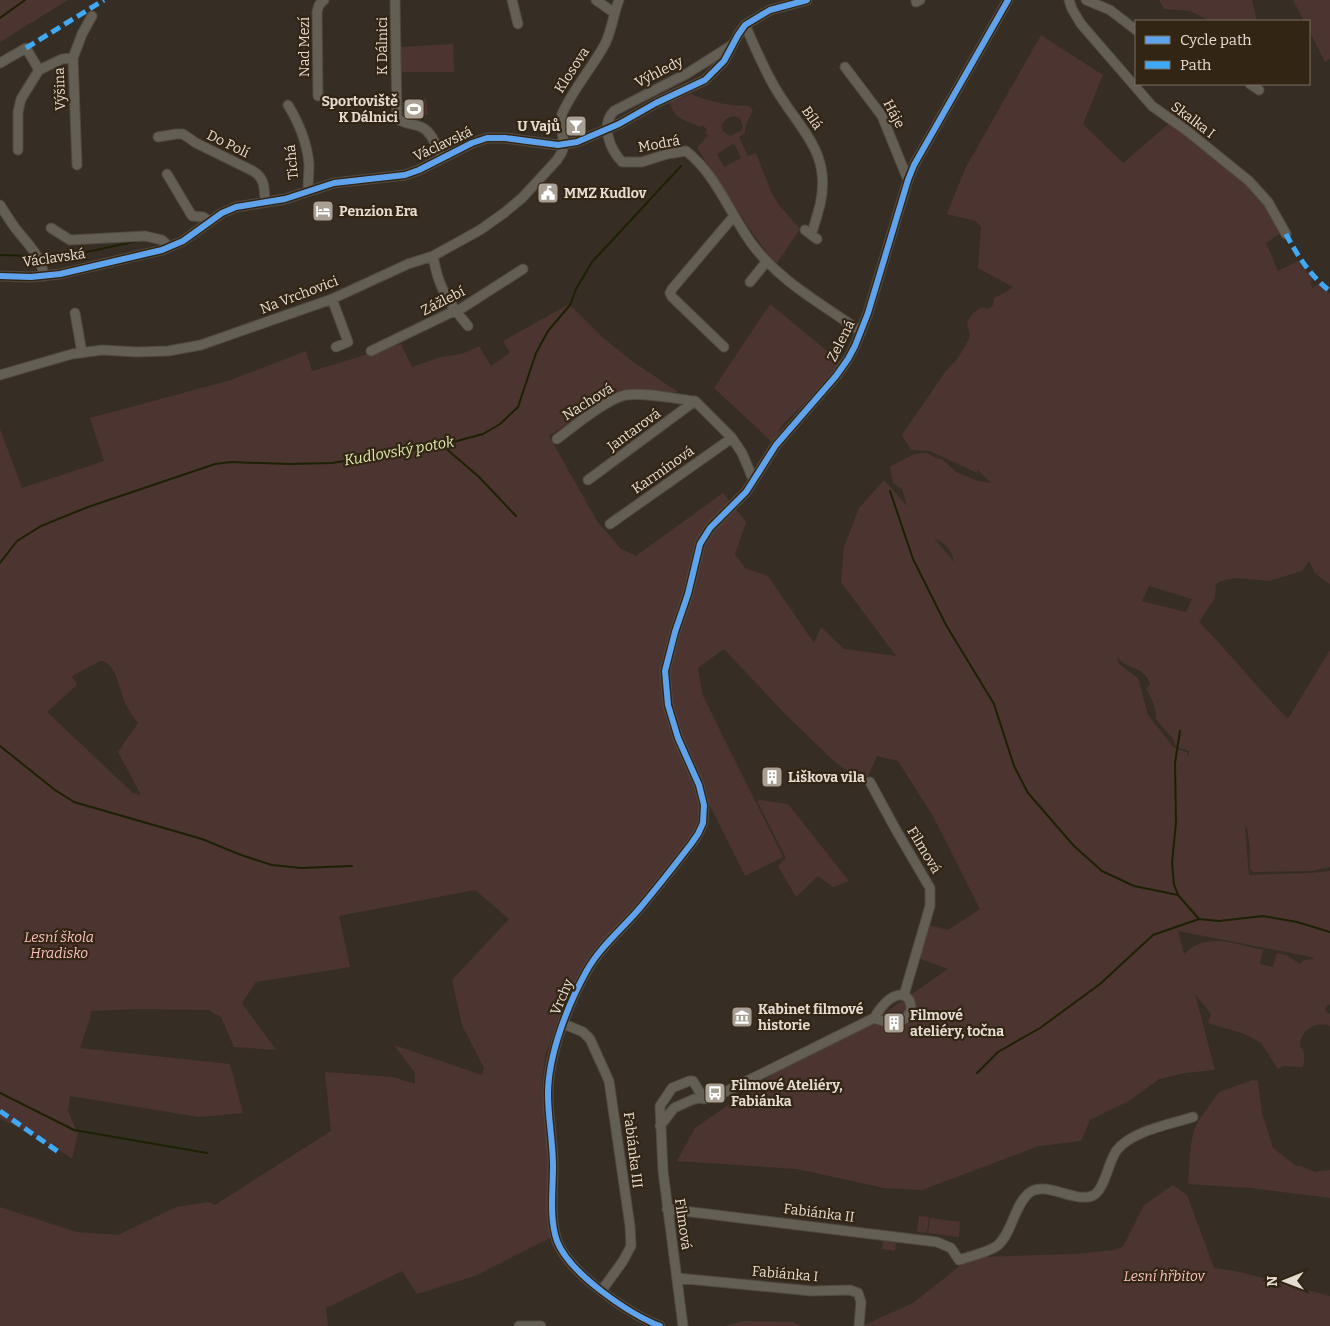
<svg xmlns="http://www.w3.org/2000/svg" width="1330" height="1326" font-family="Bitter,serif">
	<style>
		.green { fill: #4c3431; fill-rule: evenodd }
		.lines { fill: none; stroke-linecap: round; stroke-linejoin: round }
		.stream { stroke: #1d2104; stroke-width: 2 }
		.minor-casing { stroke: #504a42; stroke-width: 11 }
		.minor { stroke: #635f54; stroke-width: 9 }
		.quiet { stroke: #3fa9f5; stroke-width: 5; stroke-dasharray: 10 5; stroke-linecap: butt }
		.cycleway-casing { stroke: #332514; stroke-width: 9 }
		.cycleway { stroke: #60a3ed; stroke-width: 6 }
		.labels { text-anchor: middle; dominant-baseline: central; stroke-width: 4.5; stroke-linejoin: round; paint-order: stroke }
		.street-label { font-size: 14px; fill: #e6ddd2; stroke: #332514 }
		.poi-label { font-size: 14px; font-weight: bold; fill: #e6ddd2; stroke: #332514; text-anchor: start }
		.park-label { font-size: 14px; font-style: italic; fill: #fac2be; stroke: #332514 }
		.water-label { font-size: 15px; font-style: italic; fill: #dbeaac; stroke: #332514 }
	</style>
	<rect width="100%" height="100%" fill="#362e24"/>
	<!-- green -->
	<path class="green" d="M 0,0 L 68,0 L 0,42 Z
		M 1159,0 L 1252,0 L 1257,21 L 1210,21 L 1190,11 L 1164,9 Z
		M 1293,0 L 1330,0 L 1330,59 L 1325,62 L 1309,30 L 1309,21 L 1304,21 Z
		M 1041,35 L 1103,75 L 1083,124 L 1123,163 L 1171,122 L 1245,181 L 1267,204 L 1282,232 L 1266,243 L 1278,271 L 1298,261 L 1312,279 L 1310,283 L 1313,288 L 1319,283 L 1330,294 L 1330,584 L 1317,575 L 1320,569 L 1316,575 L 1309,561 L 1302,571 L 1269,581 L 1236,578 L 1221,581 L 1216,584 L 1215,598 L 1199,622 C 1230,653 1257,688 1288,719 L 1330,650 L 1330,867 L 1310,871 L 1253,872 L 1250,868 L 1250,849 L 1247,828 L 1245,827 L 1249,875 L 1310,873 L 1330,871 L 1330,1005 L 1327,1005 L 1325,1010 L 1330,1014 L 1330,1026 C 1317,1021 1302,1029 1300,1043 C 1300,1049 1301,1046 1303,1051 C 1305,1056 1304,1062 1303,1067 L 1283,1066 L 1278,1069 L 1261,1043 L 1245,1034 L 1208,1023 L 1211,1014 L 1195,994 L 1215,1070 L 1185,1073 L 1159,1079 L 1129,1101 L 1090,1120 L 1081,1141 L 1039,1146 L 922,1190 L 884,1188 L 797,1169 L 677,1161 L 695,1128 L 776,1072 L 866,1026 L 948,969 L 912,956 L 921,923 L 948,930 L 980,909 L 933,816 L 898,761 L 877,756 L 865,783 L 836,763 L 786,715 L 724,649 L 698,668 L 703,696 L 783,857 L 745,876 L 706,798 L 698,797 L 699,824 L 671,863 L 584,967 L 569,989 L 545,1056 L 542,1086 L 549,1160 L 552,1237 L 475,1276 L 417,1294 L 402,1271 L 326,1308 L 328,1326 L 0,1326 L 0,1207 L 76,1232 L 118,1235 L 176,1207 L 209,1202 L 215,1205 L 331,1131 L 325,1072 L 393,1077 L 415,1084 L 415,1073 L 394,1045 L 482,1075 L 484,1068 L 462,1025 L 452,980 L 509,919 L 475,890 L 339,916 L 350,967 L 256,982 L 242,1003 L 276,1050 L 234,1047 L 221,1017 L 209,1010 L 140,1009 L 92,1011 L 80,1048 L 230,1064 L 243,1113 L 199,1117 L 70,1096 L 68,1111 L 78,1134 L 72,1158 L 16,1126 L 0,1119 L 0,429 L 22,488 L 104,461 L 90,418 L 231,380 L 306,351 L 312,371 L 401,344 L 412,367 L 441,357 L 462,354 L 479,346 L 491,366 L 510,353 L 503,341 L 569,304 L 602,337 L 632,361 L 678,392 L 615,392 L 549,436 L 597,521 L 621,549 L 636,556 L 723,493 L 746,522 L 735,554 L 745,568 L 768,576 L 814,643 L 821,627 L 844,649 L 896,656 L 841,582 L 844,547 L 859,508 L 884,480 L 907,506 L 902,489 L 893,483 L 890,467 C 900,462 915,451 926,453 C 932,455 935,459 942,459 L 956,472 L 975,480 L 991,483 L 977,469 L 977,473 L 930,451 L 911,450 L 902,435 L 945,372 L 958,358 L 970,337 L 967,322 L 973,313 L 982,307 L 989,309 L 993,305 L 994,298 L 1006,292 L 1013,287 L 978,268 L 981,226 L 975,221 L 947,214 L 965,169 ZM 934,538 C 945,543 952,550 954,562 ZM 1149,586 L 1192,599 L 1186,612 L 1142,601 ZM 1117,657 C 1126,670 1144,665 1150,684 L 1146,689 C 1152,699 1157,708 1156,719 L 1173,739 L 1176,747 L 1189,751 L 1189,757 L 1187,752 L 1174,748 L 1148,715 L 1138,678 L 1119,664 ZM 100,661 C 116,661 120,691 125,703 C 129,710 133,717 138,723 L 118,752 L 141,795 L 133,793 L 47,712 L 77,685 L 72,676 ZM 1178,931 L 1307,956 L 1315,959 L 1304,960 L 1300,964 L 1286,955 L 1277,953 L 1273,967 L 1260,964 L 1263,950 C 1234,944 1208,931 1184,954 Z
		M 453,44 L 454,72 L 398,72 L 399,48 L 402,47 Z
		M 691,94 C 709,102 729,106 749,106 L 753,111 L 746,124 L 745,133 L 739,137 L 748,156 L 756,153 L 772,194 L 778,204 L 800,229 L 777,263 L 767,253 L 749,228 L 697,148 L 708,135 L 705,133 L 707,130 L 703,125 L 701,127 C 687,121 673,119 670,102 ZM 733,116 L 740,118 L 743,126 L 741,131 L 730,136 L 723,131 L 721,125 L 726,119 ZM 734,143 L 741,158 L 724,167 L 717,154 Z
		M 426,99 L 428,115 L 404,117 L 401,115 L 400,103 Z
		M 770,304 L 841,362 L 805,403 L 783,424 L 773,443 L 714,388 Z
		M 761,800 L 788,804 L 849,881 L 833,887 L 818,876 L 796,897 L 778,866 L 786,858 L 757,801 Z
		M 1253,1080 L 1258,1081 L 1262,1113 L 1273,1148 L 1296,1166 L 1301,1166 L 1315,1172 L 1330,1170 L 1330,1198 L 1250,1188 L 1188,1184 L 1191,1144 L 1194,1130 L 1199,1120 L 1219,1092 Z
		M 1173,1185 L 1187,1195 L 1214,1268 L 1240,1272 L 1330,1296 L 1330,1326 L 862,1326 L 913,1303 L 961,1265 L 978,1257 L 1075,1254 L 1114,1250 L 1123,1247 L 1144,1205 Z
		M 919,1216 L 929,1217 L 927,1233 L 917,1232 Z
		M 930,1218 L 960,1222 L 959,1237 L 928,1233 Z
		M 883,1239 L 896,1241 L 895,1251 L 882,1249 Z
		M 745,1321 L 793,1322 L 801,1326 L 724,1326 Z"/>
	<g class="lines">
		<!-- stream -->
		<path class="stream" d="M 0,18 L 25,0
			M 0,255 L 33,256
			M 40,256 C 73,257 105,248 137,241
			M 442,445 L 479,477 L 516,516
			M 890,491 L 913,559 L 946,625 L 994,704 L 1014,766 L 1028,793 L 1074,846 L 1102,871 L 1134,886 L 1178,895 L 1199,919 L 1219,921 L 1263,916 L 1297,922 L 1330,932
			M 0,563 L 17,541 L 41,526 L 88,507 L 215,464 L 231,462 L 288,464 L 332,463 L 442,445 L 483,434 L 500,424 L 518,407 L 536,353 L 548,331 L 570,305 L 576,289 L 592,262 L 681,166
			M 0,746 L 55,790 L 74,802 L 202,839 L 241,855 L 272,865 L 301,868 L 352,866
			M 1178,894 L 1174,885 L 1172,863 L 1176,822 L 1175,763 L 1180,731
			M 977,1073 L 998,1052 L 1040,1028 L 1100,984 L 1153,935 L 1199,919
			M 0,1093 L 74,1130 L 207,1153"/>
		<!-- minor casing -->
		<g class="minor-casing">
			<path id="minor" d="M 395,0 L 397,118 C 404,125 415,123 423,128 C 433,133 437,149 442,158
				M 512,0 L 518,24
				M 596,0 L 613,12
				M 916,0 L 916,2 L 920,0
				M 1069,0 L 1072,9 L 1081,24 L 1152,106 L 1186,130 L 1249,181 L 1268,202 L 1286,234
				M 1086,0 L 1110,10 L 1136,30
				M 745,25 C 755,47 764,70 777,91 C 801,131 832,153 820,205 C 817,215 815,225 811,234
				M 732,45 L 688,73 L 614,111 C 600,125 610,149 622,162 L 642,162 L 667,154 L 686,151 C 716,174 730,214 752,244 C 781,283 823,304 861,332
				M 0,63 L 26,48 L 39,70
				M 845,67 L 882,116 L 908,180
				M 39,70 L 62,59 L 73,58
				M 1250,84 L 1259,90
				M 318,96 L 317,12 L 319,5 L 324,0
				M 288,105 C 299,123 307,141 309,164 C 309,173 308,182 308,191
				M 158,137 L 176,134 L 183,134 L 196,143 L 253,171 C 266,179 264,189 265,202
				M 18,150 L 18,112 L 21,99 L 39,70
				M 77,165 L 73,58 L 82,34 L 92,16
				M 167,174 L 192,216 L 203,217 L 210,221
				M 0,205 C 5,213 10,221 16,229 C 28,244 41,256 44,276
				M 51,228 L 70,240 L 145,236 L 162,240 L 169,247
				M 805,230 L 817,239
				M 433,256 C 438,287 448,302 468,326
				M 0,276 L 31,277 L 60,274 L 162,250 L 183,241 L 222,213 L 236,207 L 285,199 L 334,183 L 405,175 L 419,170 L 472,143 L 487,138 L 505,138 L 558,145 L 577,142 L 619,124 L 656,103 L 705,80 L 724,61 L 738,35 L 745,25 L 770,10 L 807,0
				M 750,282 L 767,261
				M 332,299 L 348,342 L 336,347
				M 75,313 L 82,353
				M 724,347 L 672,297 L 670,293 L 672,289 L 734,216
				M 371,351 L 450,313 L 459,310 L 523,269
				M 0,375 L 72,354 L 102,350 L 137,352 L 168,351 L 201,345 L 332,299 L 408,264 L 433,256 L 480,230 L 504,213 L 522,198 L 557,160 L 562,152 L 564,145 L 561,125 L 562,114 C 573,89 592,68 605,44 C 612,30 613,15 619,0
				M 695,401 L 732,438 L 742,453 L 753,479
				M 557,439 C 573,427 608,398 626,395 C 647,392 674,399 695,401
				M 588,480 L 695,401
				M 610,524 L 732,438
				M 870,782 L 896,830 L 930,888 L 930,906 L 904,995
				M 564,1024 L 583,1032 L 590,1039 L 609,1081 L 630,1226 L 631,1246 L 623,1261 L 602,1290
				M 660,1126 L 674,1108 L 694,1099 L 717,1096 L 874,1018 C 912,956 933,1041 874,1018
				M 667,1209 L 937,1242 L 951,1248 L 959,1260 C 968,1257 992,1251 998,1245 C 1012,1233 1015,1204 1029,1193 C 1045,1180 1074,1203 1092,1196 C 1105,1191 1108,1161 1117,1150 C 1132,1131 1171,1124 1193,1117
				M 677,1278 L 812,1291 L 850,1290 L 858,1293 L 861,1302 L 859,1326
				M 519,1326 L 541,1326
				M 660,1326 C 629,1314 569,1273 557,1241 C 549,1218 553,1190 553,1166 C 553,1142 548,1118 548,1094 C 548,1056 567,1006 586,972 C 599,948 621,930 639,909 C 657,888 674,866 691,844 L 698,834 L 703,823 L 704,805 L 699,785 L 678,738 L 668,705 L 665,671 L 675,632 L 688,594 L 700,544 L 710,528 L 746,492 L 776,445 L 836,376 L 848,359 L 855,346 L 868,313 L 908,180 L 914,165 L 1008,0
				M 683,1326 L 663,1171 L 660,1106 L 672,1088 L 689,1081 L 693,1081 L 704,1099"/>
		</g>
		<!-- minor -->
		<use href="#minor" class="minor"/>
		<!-- quiet -->
		<path class="quiet" d="M 26,48 L 104,0
			M 1286,234 C 1297,255 1311,277 1330,291
			M 0,1111 L 60,1153"/>
		<!-- cycleway casing -->
		<g class="cycleway-casing">
			<path id="cycleway" d="M 0,276 L 31,277 L 60,274 L 162,250 L 183,241 L 222,213 L 236,207 L 285,199 L 334,183 L 405,175 L 419,170 L 472,143 L 487,138 L 505,138 L 558,145 L 577,142 L 619,124 L 656,103 L 705,80 L 724,61 L 738,35 L 745,25 L 770,10 L 807,0
				M 660,1326 C 629,1314 569,1273 557,1241 C 549,1218 553,1190 553,1166 C 553,1142 548,1118 548,1094 C 548,1056 567,1006 586,972 C 599,948 621,930 639,909 C 657,888 674,866 691,844 L 698,834 L 703,823 L 704,805 L 699,785 L 678,738 L 668,705 L 665,671 L 675,632 L 688,594 L 700,544 L 710,528 L 746,492 L 776,445 L 836,376 L 848,359 L 855,346 L 868,313 L 908,180 L 914,165 L 1008,0"/>
		</g>
		<!-- cycleway -->
		<use href="#cycleway" class="cycleway"/>
	</g>
	<!-- icons -->
	<defs>
		<g id="stadium-square" transform="scale(1.125)"><rect x="-9" y="-9" width="18" height="18" rx="4" fill="#a8a095" stroke="#332514"/><path d="M0-5a6.5 5 0 1 0 0 10a6.5 5 0 1 0 0-10ZM-3.5-1.8h7v3.6h-7Z" fill="#fff"/></g>
		<g id="bar-square" transform="scale(1.125)"><rect x="-9" y="-9" width="18" height="18" rx="4" fill="#a8a095" stroke="#332514"/><path d="M-6-5H6L.8 .8V4.5H3.5V6h-7V4.5H-.8V.8Z" fill="#fff"/></g>
		<g id="civic-square" transform="scale(1.125)"><rect x="-9" y="-9" width="18" height="18" rx="4" fill="#a8a095" stroke="#332514"/><path d="M-.6-6.5H3V-4.5H.6V-3L4-1V1h2V6H-6V1h2V-1L-.6-3ZM-1.2 2.5V6h2.4V2.5Z" fill="#fff"/></g>
		<g id="hotel-square" transform="scale(1.125)"><rect x="-9" y="-9" width="18" height="18" rx="4" fill="#a8a095" stroke="#332514"/><path d="M-6-4.5h1.5V1H6V5H4.5V3h-9V5H-6ZM-4 0a1.8 1.8 0 1 1 3.6 0ZM.5 0V-2.5h3Q6-2.5 6 0Z" fill="#fff"/></g>
		<g id="building-square" transform="scale(1.125)"><rect x="-9" y="-9" width="18" height="18" rx="4" fill="#a8a095" stroke="#332514"/><path d="M-4-6H4V6H1V3H-1V6H-4ZM-2.5-4.3h1.7v1.8h-1.7ZM.8-4.3h1.7v1.8H.8ZM-2.5-1h1.7V.8h-1.7ZM.8-1h1.7V.8H.8Z" fill="#fff"/></g>
		<g id="museum-square" transform="scale(1.125)"><rect x="-9" y="-9" width="18" height="18" rx="4" fill="#a8a095" stroke="#332514"/><path d="M0-6L6-3V-2H-6V-3ZM-5-1h2V3h-2ZM-1-1h2V3h-2ZM3-1h2V3H3ZM-6 4H6V6H-6Z" fill="#fff"/></g>
		<g id="bus-square" transform="scale(1.125)"><rect x="-9" y="-9" width="18" height="18" rx="4" fill="#a8a095" stroke="#332514"/><path d="M-5-6H5V4H4V6H2V4H-2V6H-4V4H-5ZM-3.5-4V0h7V-4ZM-3.5 1.2v1.5H-2V1.2ZM2 1.2v1.5H3.5V1.2Z" fill="#fff"/></g>
	</defs>
	<g fill-rule="evenodd">
		<use href="#stadium-square" x="414" y="109"/>
		<use href="#bar-square" x="576" y="126"/>
		<use href="#civic-square" x="548" y="193"/>
		<use href="#hotel-square" x="323" y="211"/>
		<use href="#building-square" x="772" y="777"/>
		<use href="#museum-square" x="742" y="1017"/>
		<use href="#building-square" x="894" y="1023"/>
		<use href="#bus-square" x="715" y="1093"/>
	</g>
	<g class="labels">
		<!-- street labels -->
		<g class="street-label">
			<text transform="translate(382 46) rotate(-90)">K Dálnici</text>
			<text transform="translate(304 47) rotate(-90)">Nad Mezí</text>
			<text transform="translate(572 70) rotate(-57)">Klosova</text>
			<text transform="translate(659 72) rotate(-27)">Výhledy</text>
			<text transform="translate(60 89) rotate(-92)">Výšina</text>
			<text transform="translate(894 114) rotate(62)">Háje</text>
			<text transform="translate(812 118) rotate(55)">Bílá</text>
			<text transform="translate(1193 120) rotate(37)">Skalka I</text>
			<text transform="translate(228 144) rotate(26)">Do Polí</text>
			<text transform="translate(443 144) rotate(-25)">Václavská</text>
			<text transform="translate(659 144) rotate(-10)">Modrá</text>
			<text transform="translate(292 162) rotate(-95)">Tichá</text>
			<text transform="translate(54 258) rotate(-8)">Václavská</text>
			<text transform="translate(299 295) rotate(-21)">Na Vrchovici</text>
			<text transform="translate(443 301) rotate(-27)">Zážlebí</text>
			<text transform="translate(841 341) rotate(-63)">Zelená</text>
			<text transform="translate(588 402) rotate(-32)">Nachová</text>
			<text transform="translate(634 430) rotate(-36)">Jantarová</text>
			<text transform="translate(663 470) rotate(-35)">Karmínová</text>
			<text transform="translate(924 850) rotate(59)">Filmová</text>
			<text transform="translate(562 997) rotate(-67)">Vrchy</text>
			<text transform="translate(633 1150) rotate(83)">Fabiánka III</text>
			<text transform="translate(819 1213) rotate(7)">Fabiánka II</text>
			<text transform="translate(683 1224) rotate(82)">Filmová</text>
			<text transform="translate(785 1274) rotate(5)">Fabiánka I</text>
		</g>
		<!-- poi labels -->
		<g class="poi-label">
			<text x="398" y="101" text-anchor="end">Sportoviště<tspan x="398" dy="16">K Dálnici</tspan></text>
			<text x="560" y="126" text-anchor="end">U Vajů</text>
			<text x="564" y="193">MMZ Kudlov</text>
			<text x="339" y="211">Penzion Era</text>
			<text x="788" y="777">Liškova vila</text>
			<text x="758" y="1009">Kabinet filmové<tspan x="758" dy="16">historie</tspan></text>
			<text x="910" y="1015">Filmové<tspan x="910" dy="16">ateliéry, točna</tspan></text>
			<text x="731" y="1085">Filmové Ateliéry,<tspan x="731" dy="16">Fabiánka</tspan></text>
		</g>
		<!-- park labels -->
		<g class="park-label">
			<text x="59" y="937">Lesní škola<tspan x="59" dy="16">Hradisko</tspan></text>
			<text x="1164" y="1276">Lesní hřbitov</text>
		</g>
		<!-- water labels -->
		<g class="water-label">
			<text transform="translate(399 451) rotate(-10)">Kudlovský potok</text>
		</g>
	</g>
	<!-- legend -->
	<rect x="1135" y="20" width="175" height="65" fill="#332514" stroke="#7b6f60"/>
	<rect x="1145" y="36" width="25" height="8" fill="#60a3ed" stroke="#7b6f60"/>
	<text x="1180" y="45" font-size="15" fill="#e6ddd2">Cycle path</text>
	<rect x="1145" y="61" width="25" height="8" fill="#3fa9f5" stroke="#7b6f60"/>
	<text x="1180" y="70" font-size="15" fill="#e6ddd2">Path</text>
	<!-- north arrow -->
	<g transform="translate(1285 1281) rotate(269)" stroke="#332514" stroke-width="4" paint-order="stroke">
	<path d="M0-4L9 19L0 12L-9 19Z" fill="#e6ddd2"/>
	<text y="-8" font-size="14" font-weight="bold" text-anchor="middle" fill="#e6ddd2">N</text>
	</g>
</svg>
